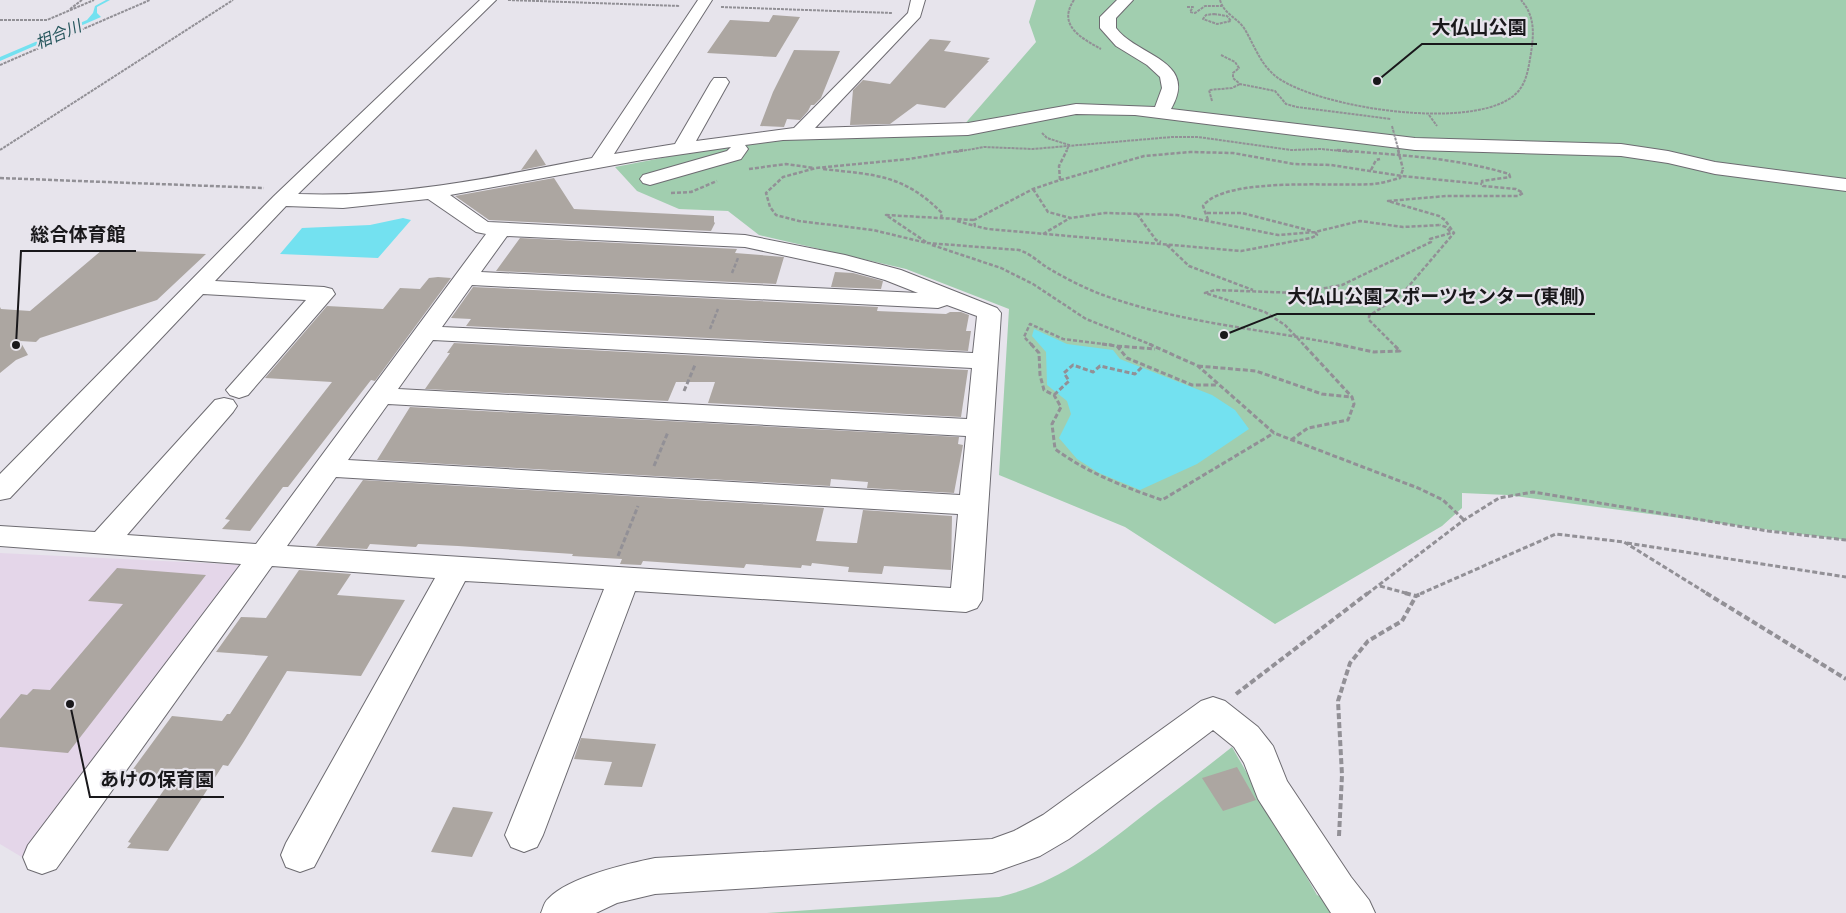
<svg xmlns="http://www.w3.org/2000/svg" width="1846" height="913" font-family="'IBM Plex Sans','Noto Sans JP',sans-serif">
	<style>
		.education { fill: #e4d6e9 }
		.green { fill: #a1ceaf }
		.water { fill: #73e1f0 }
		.building { fill: #aca6a1 }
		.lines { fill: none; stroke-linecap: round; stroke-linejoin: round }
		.minor-casing { stroke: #6d6b71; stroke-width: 2 }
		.path-far3 { stroke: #929096; stroke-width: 2; stroke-dasharray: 3 1; stroke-linecap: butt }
		.path-far2 { stroke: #929096; stroke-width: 2.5; stroke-dasharray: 4 2; stroke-linecap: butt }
		.path-far1 { stroke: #929096; stroke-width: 3; stroke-dasharray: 5 2.5; stroke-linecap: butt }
		.path { stroke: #929096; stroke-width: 4; stroke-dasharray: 6 3; stroke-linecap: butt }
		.minor { fill: #fff; fill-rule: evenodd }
		.path-bridge-far1 { stroke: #929096; stroke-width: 2; stroke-dasharray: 3 1; stroke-linecap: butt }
		.path-bridge { stroke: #929096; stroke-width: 2.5; stroke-dasharray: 4 2; stroke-linecap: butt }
		.labels { text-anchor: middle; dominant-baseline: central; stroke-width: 4.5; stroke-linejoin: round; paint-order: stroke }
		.far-water-label { font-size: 16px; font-style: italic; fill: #25555c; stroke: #e7e4ec }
		.leader { fill: none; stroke: #19181b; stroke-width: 2 }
		.callout-dot { fill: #19181b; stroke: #e7e4ec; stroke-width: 2 }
		.callout-label { font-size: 19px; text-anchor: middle; font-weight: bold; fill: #19181b; stroke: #e7e4ec; stroke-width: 4.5; stroke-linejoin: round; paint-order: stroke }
	</style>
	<rect width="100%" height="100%" fill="#e7e4ec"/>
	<!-- education -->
	<path class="education" d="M 0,553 L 245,565 L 25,859 L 0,844 Z"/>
	<!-- green -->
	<path class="green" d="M 1036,0 L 1846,0 L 1846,540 L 1507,495 L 1462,493 L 1462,508 L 1442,526 L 1275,624 L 1125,527 L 999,475 L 1009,309 L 906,269 L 759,235 L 728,211 L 679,209 L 637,191 L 615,167 L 693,152 L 802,137 L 956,134 L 1036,42 L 1029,22 Z
		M 1232,747 L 1317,895 L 1337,904 L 1343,913 L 767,913 L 999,897 C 1057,883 1095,853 1141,817 C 1171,794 1202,771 1232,747 Z"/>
	<!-- water -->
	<path class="water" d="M 106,0 L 110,0 L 97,7 L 97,13 L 101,17 L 0,61 L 0,57 L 87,20 L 93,13 L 95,6 Z
		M 403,218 L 411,220 L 378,258 L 280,254 L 302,228 L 370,225 Z
		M 1034,329 L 1067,344 L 1113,350 L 1120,359 L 1212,395 L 1235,410 L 1249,429 L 1197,464 L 1140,490 L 1099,473 L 1077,459 L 1059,438 L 1071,414 L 1067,401 L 1047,385 L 1046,352 L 1032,336 Z"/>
	<!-- building -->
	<path class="building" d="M 773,15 L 800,17 L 776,57 L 707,53 L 730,20 L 769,22 Z
		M 930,39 L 951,41 L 944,51 L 990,58 L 987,61 L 989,61 L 945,108 L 917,104 L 890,124 L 850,125 L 853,90 L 863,80 L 890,84 Z
		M 794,50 L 840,51 L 821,98 L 814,105 L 811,105 L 808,111 L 800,120 L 787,119 L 784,127 L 760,126 L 773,92 Z
		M 536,149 L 546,165 L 521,170 Z
		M 554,178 L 574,209 L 714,216 L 714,222 L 715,223 L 711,231 L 489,220 L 455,196 Z
		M 520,238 L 737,249 L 735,253 L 784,257 L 776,284 L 496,271 Z
		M 102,250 L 206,254 L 157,300 L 40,338 L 36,342 L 20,341 L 28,355 L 16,360 L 0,373 L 0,307 L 1,309 L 30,311 Z
		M 835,272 L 853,273 L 883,281 L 881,289 L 831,287 Z
		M 438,277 L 451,278 L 375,381 L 371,380 L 288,487 L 283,487 L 250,531 L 222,529 L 230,520 L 225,519 L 332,382 L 265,378 L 327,306 L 383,309 L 400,288 L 420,289 L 429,278 Z
		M 473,287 L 878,307 L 877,311 L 946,314 L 950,312 L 961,312 L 969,315 L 966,331 L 971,331 L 968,351 L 466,326 L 471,319 L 451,318 Z
		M 454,343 L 967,370 L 968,370 L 961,417 L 708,403 L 715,382 L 676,382 L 668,401 L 425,389 L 450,353 L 447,353 Z
		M 410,407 L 959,437 L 958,444 L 963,445 L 954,493 L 867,488 L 868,482 L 831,479 L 830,486 L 377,460 Z
		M 363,480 L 824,508 L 816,541 L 854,543 L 857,543 L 863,510 L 952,516 L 951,570 L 884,566 L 882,574 L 848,572 L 849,567 L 812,563 L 811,566 L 802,565 L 801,568 L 746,564 L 744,568 L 643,561 L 641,565 L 620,564 L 622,559 L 572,556 L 573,554 L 458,546 L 418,544 L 416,547 L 370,544 L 367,549 L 316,546 Z
		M 117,568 L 206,575 L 68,753 L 0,747 L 0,719 L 21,694 L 27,695 L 33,689 L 50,690 L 123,604 L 88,601 Z
		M 299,570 L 351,574 L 337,595 L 405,600 L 361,676 L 287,671 L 243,743 L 228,766 L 223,765 L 168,851 L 127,848 L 131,843 L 128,842 L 168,784 L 125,780 L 172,716 L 222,721 L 227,714 L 230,714 L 268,656 L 216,652 L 241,617 L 266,618 Z
		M 581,738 L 656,744 L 642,787 L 604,785 L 612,762 L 574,759 Z
		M 1237,767 L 1256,800 L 1223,811 L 1202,778 Z
		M 453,807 L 493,812 L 472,857 L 431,852 Z"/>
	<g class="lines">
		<!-- minor casing -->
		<g class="minor-casing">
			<path id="minor" d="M 480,0 L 496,0 L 298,194 C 397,198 495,177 592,158 L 698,0 L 712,0 L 614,154 L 675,144 L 711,82 L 714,78 L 726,78 L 729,82 L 696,141 L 794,128 L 908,13 L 911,0 L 925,0 L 920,17 L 815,128 L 968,123 L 1076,104 L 1155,107 L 1162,88 L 1160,77 L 1147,65 L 1116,46 L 1100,28 L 1100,17 L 1117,0 L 1133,0 L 1116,18 L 1116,28 C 1138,57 1199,60 1171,109 L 1415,138 L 1621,144 L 1668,151 L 1715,162 L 1846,179 L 1846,191 L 1715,174 L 1668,163 L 1621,156 L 1415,150 L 1135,115 L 1076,114 L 968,135 L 783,140 L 745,145 L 748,149 L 741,159 L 650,185 L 643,183 L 640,179 L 643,175 L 727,151 L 731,147 L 642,160 L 450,195 L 488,222 L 745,235 L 845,255 L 901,270 L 997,308 L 1001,313 L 982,600 L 977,608 L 966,612 L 635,591 L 543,835 L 537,847 L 524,852 L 511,847 L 505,835 L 604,589 L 465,581 L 314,867 L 300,872 L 286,867 L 281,855 L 286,843 L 435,578 L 272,566 L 56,869 L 42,874 L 28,869 L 23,857 L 28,845 L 241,564 L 0,546 L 0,526 L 95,532 L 215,400 L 224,398 L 233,400 L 237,406 L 233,412 L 127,535 L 256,544 L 486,234 L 476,232 L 428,199 L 343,208 L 286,206 L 215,281 L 324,287 L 332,289 L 335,294 L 248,395 L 239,398 L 230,395 L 226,390 L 306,300 L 203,294 L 10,498 L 0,500 L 0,474 L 274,196 ZM 507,236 L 745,247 L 842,268 L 885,280 L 918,293 L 481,272 ZM 472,285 L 938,308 L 947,305 L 977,316 L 973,353 L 442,327 ZM 433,340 L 972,368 L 967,419 L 398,389 ZM 388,404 L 966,436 L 960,495 L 348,460 ZM 336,477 L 958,514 L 951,588 L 287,546 Z
				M 1213,697 L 1225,701 L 1258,727 L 1273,746 L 1287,781 L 1351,877 L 1369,900 L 1375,913 L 1331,913 L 1258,799 L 1244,763 L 1234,747 L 1213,730 L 1069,839 L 1040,856 L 992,873 L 655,894 L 617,903 L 596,913 L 541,913 C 543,909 544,902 548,899 C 568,877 626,864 655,858 L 992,839 L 1014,831 L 1043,815 L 1201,701 Z"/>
		</g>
		<!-- path-far3 -->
		<path class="path-far3" d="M 508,0 L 680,6
			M 1074,0 C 1057,25 1081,38 1101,49
			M 1220,0 C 1224,14 1236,17 1244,28 C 1255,46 1260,65 1278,78 C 1322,108 1462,129 1509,99 C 1526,89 1528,71 1531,53 C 1534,33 1535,16 1521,0
			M 721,7 L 892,13
			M 1187,7 L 1193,7 L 1190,12 L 1195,13 L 1205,6 L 1222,6
			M 70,9 L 82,0
			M 1214,14 L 1227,16 L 1231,21 L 1217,24 L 1203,19 L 1206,15 Z
			M 0,20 L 47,20 L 94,0
			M 1221,55 L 1235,62 L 1239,68 L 1233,73 L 1233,78 L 1240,84 L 1275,91 L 1286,104 L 1297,107 L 1391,119
			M 0,65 L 150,0
			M 1212,101 L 1209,90 L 1232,88 L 1240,84
			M 1429,115 L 1437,126
			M 1042,133 L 1047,138 L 1069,145 L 1066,152
			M 0,150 L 233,0
			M 956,152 L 984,147 L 1033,149 L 1172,137 L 1198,137 L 1291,150 L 1321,149 L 1352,152"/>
		<!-- path-far2 -->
		<path class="path-far2" d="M 963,150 L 909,159 L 816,168 L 783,177 L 766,193 L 770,207 L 776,215 L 799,221 L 873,230 L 927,243 L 1019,250 C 1031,254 1037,261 1048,268 C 1065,278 1084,288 1103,295 C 1180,323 1262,329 1342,345
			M 1337,150 C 1394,155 1454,157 1509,174 L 1510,177 L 1482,181 L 1483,186 L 1516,189 L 1523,193 L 1518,196 L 1446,196 L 1388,201 L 1439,216 L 1445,220 L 1454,233 L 1402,294 L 1369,316 L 1369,320 L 1394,345
			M 749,169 L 786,164 L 814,168
			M 823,169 C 875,175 903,174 942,213 L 941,218
			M 1371,170 L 1376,160 L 1380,159
			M 0,178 L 264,188
			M 1060,180 L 1059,166 L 1067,150
			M 1033,189 L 1048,212 L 1071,218 L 1105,213 L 1177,215 L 1278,235 L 1315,232 L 1360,221 L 1403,227 L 1441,225
			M 671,193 L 691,192 L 717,181
			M 1207,213 L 1242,213 L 1312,231
			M 1137,214 L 1156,240 L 1161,242
			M 1208,220 L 1203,206 C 1225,176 1337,187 1374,184 C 1383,183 1392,180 1400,178 L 1403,169
			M 957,221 L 975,226
			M 1315,232 L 1317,235 L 1311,238 L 1241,251 L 988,229 L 975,226 L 974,220 L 1033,189 L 1057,181 L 1144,156 L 1190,152 L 1233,153 L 1294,164 L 1331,165 L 1402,176 L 1482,184
			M 1043,234 L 1070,218
			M 926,242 L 886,215 L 974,220
			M 932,245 L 1001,268 L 1033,284 L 1086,319 L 1152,345
			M 1167,245 L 1189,266 L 1253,290
			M 732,273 L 738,258
			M 710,329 L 718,309
			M 1032,345 L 1024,337 L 1030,324 L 1063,339 L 1112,345
			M 1304,345 L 1285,325 L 1265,312 L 1205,293 L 1215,290 L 1298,293 L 1342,285 L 1431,242 L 1430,239 L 1451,233 L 1446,227 L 1440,225"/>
		<!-- path-far1 -->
		<path class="path-far1" d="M 1031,344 L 1039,353 L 1040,375 L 1044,390 L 1054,395 L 1061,407 L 1052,424 L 1055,449 C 1088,473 1124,487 1162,500 L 1274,433
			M 1102,344 L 1117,346 L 1127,358 L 1192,385 L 1218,385
			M 1149,344 L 1198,366 L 1274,433 L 1418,488 L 1443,500 L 1464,520
			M 1336,344 L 1374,352 L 1400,351 L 1393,344
			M 1117,346 L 1155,349
			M 1198,366 L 1256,371 L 1322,394 L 1352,397
			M 684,391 L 695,365
			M 1054,395 L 1069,381 L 1064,373 L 1073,365 L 1093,372 L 1100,366 L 1135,374 L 1144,365
			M 1291,440 L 1308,428 L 1348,420 L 1354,404 L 1352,397 L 1303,344
			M 654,466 L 668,432
			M 1627,543 L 1846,577
			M 618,556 L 638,506
			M 1380,586 L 1409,594
			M 1367,594 L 1464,520 L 1499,498 L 1533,492 L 1768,531 L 1846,540
			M 1420,594 L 1556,534 L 1624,542 L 1708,594"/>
		<!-- path -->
		<path class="path" d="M 1405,593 L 1416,596 L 1423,593
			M 1706,593 L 1846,679
			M 1236,694 L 1368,593
			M 1339,836 L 1342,775 L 1338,701 L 1350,663 L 1368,641 L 1402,621 L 1416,596"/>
		<!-- minor -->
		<use href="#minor" class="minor"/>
		<!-- path-bridge-far1 -->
		<path class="path-bridge-far1" d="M 1392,126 L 1399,152"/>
		<!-- path-bridge -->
		<path class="path-bridge" d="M 1398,150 L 1403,169"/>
	</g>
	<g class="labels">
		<!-- far-water labels -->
		<g class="far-water-label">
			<text transform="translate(58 34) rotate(-23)">相合川</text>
		</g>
	</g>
	<!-- callouts -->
	<path class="leader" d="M1377 81L1422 44H1537M16 345L21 251H136M1224 335L1277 314H1595M70 704L90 797H224"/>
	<g class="callout-dot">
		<circle cx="1377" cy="81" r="5"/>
		<circle cx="16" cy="345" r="5"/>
		<circle cx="1224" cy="335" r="5"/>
		<circle cx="70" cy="704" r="5"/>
	</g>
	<g class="callout-label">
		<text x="1479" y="34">大仏山公園</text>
		<text x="78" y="241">総合体育館</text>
		<text x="1436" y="303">大仏山公園スポーツセンター(東側)</text>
		<text x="157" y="786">あけの保育園</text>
	</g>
</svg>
